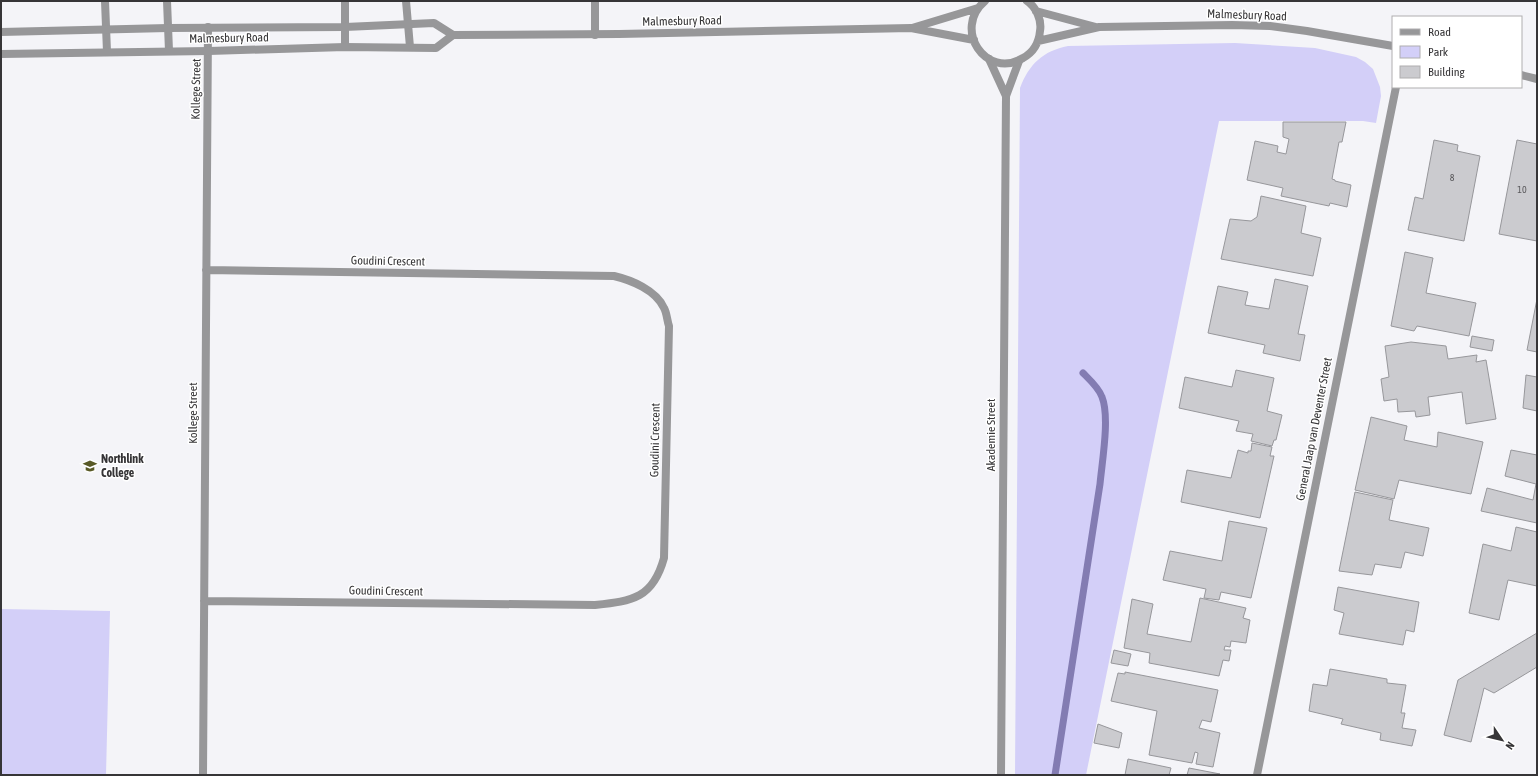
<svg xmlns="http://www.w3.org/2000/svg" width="1538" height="776" font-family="'Asap Condensed',sans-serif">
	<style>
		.green { fill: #d3cff8 }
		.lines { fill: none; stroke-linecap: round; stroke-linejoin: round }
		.stream { stroke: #837cb2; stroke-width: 7 }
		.building { fill: #cbcbcf; stroke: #97979b }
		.service { stroke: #979799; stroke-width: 8 }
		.minor { stroke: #979799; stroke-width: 8 }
		.tertiary { stroke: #979799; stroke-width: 8 }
		.labels { text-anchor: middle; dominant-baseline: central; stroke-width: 3; stroke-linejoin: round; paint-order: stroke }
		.number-label { font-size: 10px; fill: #5b5a5d }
		.street-label { font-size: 12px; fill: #363537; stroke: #fff }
		.poi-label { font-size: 12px; font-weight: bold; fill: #363537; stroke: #fff; text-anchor: start }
	</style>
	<rect width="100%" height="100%" fill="#f4f4f8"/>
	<!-- green -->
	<path class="green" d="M 1235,43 L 1315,48 L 1356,57 L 1365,62 L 1373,69 L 1380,87 L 1381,96 L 1376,123 L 1363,121 L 1219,121 L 1086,775 L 1015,775 L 1020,88 C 1029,64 1043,51 1068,46 Z
		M 1,609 L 110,611 L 106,775 L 1,775 Z"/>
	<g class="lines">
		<!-- stream -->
		<path class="stream" d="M 1055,775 L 1100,484 C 1102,462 1110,417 1102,397 C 1099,388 1090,380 1083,373"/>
	</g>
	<!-- building -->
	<path class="building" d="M 1283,122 L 1346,122 L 1342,142 L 1339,142 L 1332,179 L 1335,180 L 1335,181 L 1351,185 L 1347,207 L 1330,203 L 1329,206 L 1281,196 L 1283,188 L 1247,180 L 1255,141 L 1278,146 L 1277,152 L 1286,154 L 1289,139 L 1283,137 Z
		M 1434,140 L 1458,145 L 1457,151 L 1480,156 L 1464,241 L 1408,230 L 1415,197 L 1423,199 Z
		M 1517,140 L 1537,144 L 1537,241 L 1499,234 Z
		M 1261,196 L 1306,206 L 1301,233 L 1321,238 L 1313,276 L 1221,259 L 1230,219 L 1251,221 L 1257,217 Z
		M 1405,252 L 1433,258 L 1426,293 L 1476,303 L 1469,336 L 1417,326 L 1414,331 L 1391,326 Z
		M 1275,279 L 1308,286 L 1298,334 L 1305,335 L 1300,361 L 1263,353 L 1265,345 L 1208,333 L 1218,286 L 1248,292 L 1245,305 L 1269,309 Z
		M 1537,299 L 1537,352 L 1527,350 Z
		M 1472,336 L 1494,340 L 1492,351 L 1470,347 Z
		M 1411,342 L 1446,346 L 1448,359 L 1477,355 L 1476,362 L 1486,360 L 1496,419 L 1466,424 L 1462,392 L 1428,397 L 1430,415 L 1416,417 L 1415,411 L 1398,412 L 1397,399 L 1384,401 L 1381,379 L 1389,377 L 1385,346 Z
		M 1236,370 L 1274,378 L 1267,411 L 1282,415 L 1276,440 L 1274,440 L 1272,446 L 1251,441 L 1253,434 L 1236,431 L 1239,421 L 1179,408 L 1185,377 L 1232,387 Z
		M 1526,375 L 1537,377 L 1537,411 L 1523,408 Z
		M 1371,417 L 1407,426 L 1404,440 L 1437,447 L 1438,432 L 1483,442 L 1471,494 L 1399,480 L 1394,499 L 1355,490 Z
		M 1252,443 L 1272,447 L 1270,456 L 1274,456 L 1260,518 L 1181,502 L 1187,470 L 1231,478 L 1238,450 L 1248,453 L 1248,451 L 1251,451 Z
		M 1511,450 L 1537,455 L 1537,523 L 1481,511 L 1487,488 L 1533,500 L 1536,484 L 1505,476 Z
		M 1355,492 L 1393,500 L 1389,520 L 1429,528 L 1423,556 L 1405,552 L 1401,568 L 1375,564 L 1372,575 L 1339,571 Z
		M 1229,521 L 1267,528 L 1251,598 L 1221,592 L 1219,600 L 1204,598 L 1206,589 L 1163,580 L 1170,551 L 1222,561 Z
		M 1516,527 L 1537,532 L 1537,586 L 1508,580 L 1499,620 L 1469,613 L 1483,544 L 1511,551 Z
		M 1338,587 L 1419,602 L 1414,632 L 1406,630 L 1403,645 L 1339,634 L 1344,613 L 1334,610 Z
		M 1200,598 L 1246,608 L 1243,618 L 1250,620 L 1246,643 L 1231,641 L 1230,647 L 1225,646 L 1224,650 L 1231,650 L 1229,661 L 1223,660 L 1219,676 L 1149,663 L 1150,653 L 1124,648 L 1132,599 L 1153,604 L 1147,634 L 1191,642 Z
		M 1537,633 L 1537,667 L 1494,693 L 1484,688 L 1471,742 L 1444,735 L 1458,680 Z
		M 1114,650 L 1131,654 L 1128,666 L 1111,663 Z
		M 1330,669 L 1387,679 L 1387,683 L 1406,685 L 1401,713 L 1405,713 L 1402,728 L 1416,730 L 1412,746 L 1380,740 L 1381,733 L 1341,724 L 1343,719 L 1309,711 L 1313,684 L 1327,686 Z
		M 1125,672 L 1218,690 L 1211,722 L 1202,720 L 1199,728 L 1220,733 L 1213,767 L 1196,764 L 1198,753 L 1195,752 L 1192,763 L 1149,755 L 1157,711 L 1111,701 L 1118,673 L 1125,674 Z
		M 1098,724 L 1122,733 L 1119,748 L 1094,743 Z
		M 1128,759 L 1171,768 L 1169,775 L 1125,775 Z
		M 1189,768 L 1220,774 L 1187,775 Z"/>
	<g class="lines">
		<!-- service -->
		<path class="service" d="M 105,1 L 107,52
			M 167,1 L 169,51
			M 345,1 L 345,47
			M 406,1 L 410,47
			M 595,1 L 595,35"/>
		<!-- minor -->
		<path class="minor" d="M 989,59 L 1006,96
			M 204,601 L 595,605 C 633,601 653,598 664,558 L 669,326 C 667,321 667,313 664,308 C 656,290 631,280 614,276 L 206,270
			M 203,775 L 208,27
			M 1001,775 L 1006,96 L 1019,61
			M 1257,775 L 1396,87"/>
		<!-- tertiary -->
		<path class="tertiary" d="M 985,1 C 952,29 986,80 1023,58 C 1034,52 1039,42 1040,31 C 1042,20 1036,7 1027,1
			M 1036,11 L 1096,27
			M 912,28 L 978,8
			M 1,32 L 168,28 L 345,27 L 434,23 L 453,35 L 619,34 L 911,28 L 974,40
			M 1038,41 L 1099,27 L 1232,25 L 1270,26 L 1307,31 L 1393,46
			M 1,54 L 209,51 L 345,47 L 436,48 L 453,35
			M 1521,75 L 1537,79"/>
	</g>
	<!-- icons -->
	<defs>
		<g id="university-bare" transform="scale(1.08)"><path d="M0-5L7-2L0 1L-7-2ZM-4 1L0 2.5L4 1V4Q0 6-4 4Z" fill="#585926" stroke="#fff" stroke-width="2.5" paint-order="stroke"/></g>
	</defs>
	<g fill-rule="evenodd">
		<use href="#university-bare" x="90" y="466"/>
	</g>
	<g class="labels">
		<!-- number labels -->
		<g class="number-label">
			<text x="1452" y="177">8</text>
			<text x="1522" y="189">10</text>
		</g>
		<!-- street labels -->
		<g class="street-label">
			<text transform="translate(1247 15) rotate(2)">Malmesbury Road</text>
			<text transform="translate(682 21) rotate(-1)">Malmesbury Road</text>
			<text transform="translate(229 38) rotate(-1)">Malmesbury Road</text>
			<text transform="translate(196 89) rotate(-89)">Kollege Street</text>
			<text transform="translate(388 261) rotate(1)">Goudini Crescent</text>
			<text transform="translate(193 413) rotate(-90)">Kollege Street</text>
			<text transform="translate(1314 429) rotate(-79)">General Jaap van Deventer Street</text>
			<text transform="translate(991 435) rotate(-90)">Akademie Street</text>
			<text transform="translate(655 440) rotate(-89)">Goudini Crescent</text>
			<text transform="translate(386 591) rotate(1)">Goudini Crescent</text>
		</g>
		<!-- poi labels -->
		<g class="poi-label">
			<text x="101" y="459">Northlink<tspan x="101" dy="14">College</tspan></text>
		</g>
	</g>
	<!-- border -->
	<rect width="1538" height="776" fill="none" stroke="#363537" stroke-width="4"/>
	<!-- legend -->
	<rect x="1392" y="16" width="130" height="72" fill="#ffffff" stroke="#afaeaf"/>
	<rect x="1400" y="29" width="20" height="6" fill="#979799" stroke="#afaeaf"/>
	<text x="1428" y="36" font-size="12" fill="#363537">Road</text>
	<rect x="1400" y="46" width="20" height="12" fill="#d3cff8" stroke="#afaeaf"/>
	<text x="1428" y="56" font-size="12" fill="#363537">Park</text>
	<rect x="1400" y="66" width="20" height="12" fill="#cbcbcf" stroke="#afaeaf"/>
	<text x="1428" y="76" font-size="12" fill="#363537">Building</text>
	<!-- north arrow -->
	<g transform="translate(1502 740) rotate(125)" stroke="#ffffff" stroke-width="3" paint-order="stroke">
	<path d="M0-3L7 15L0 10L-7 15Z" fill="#363537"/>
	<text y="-6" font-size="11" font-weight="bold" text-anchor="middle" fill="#363537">N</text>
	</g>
</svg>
